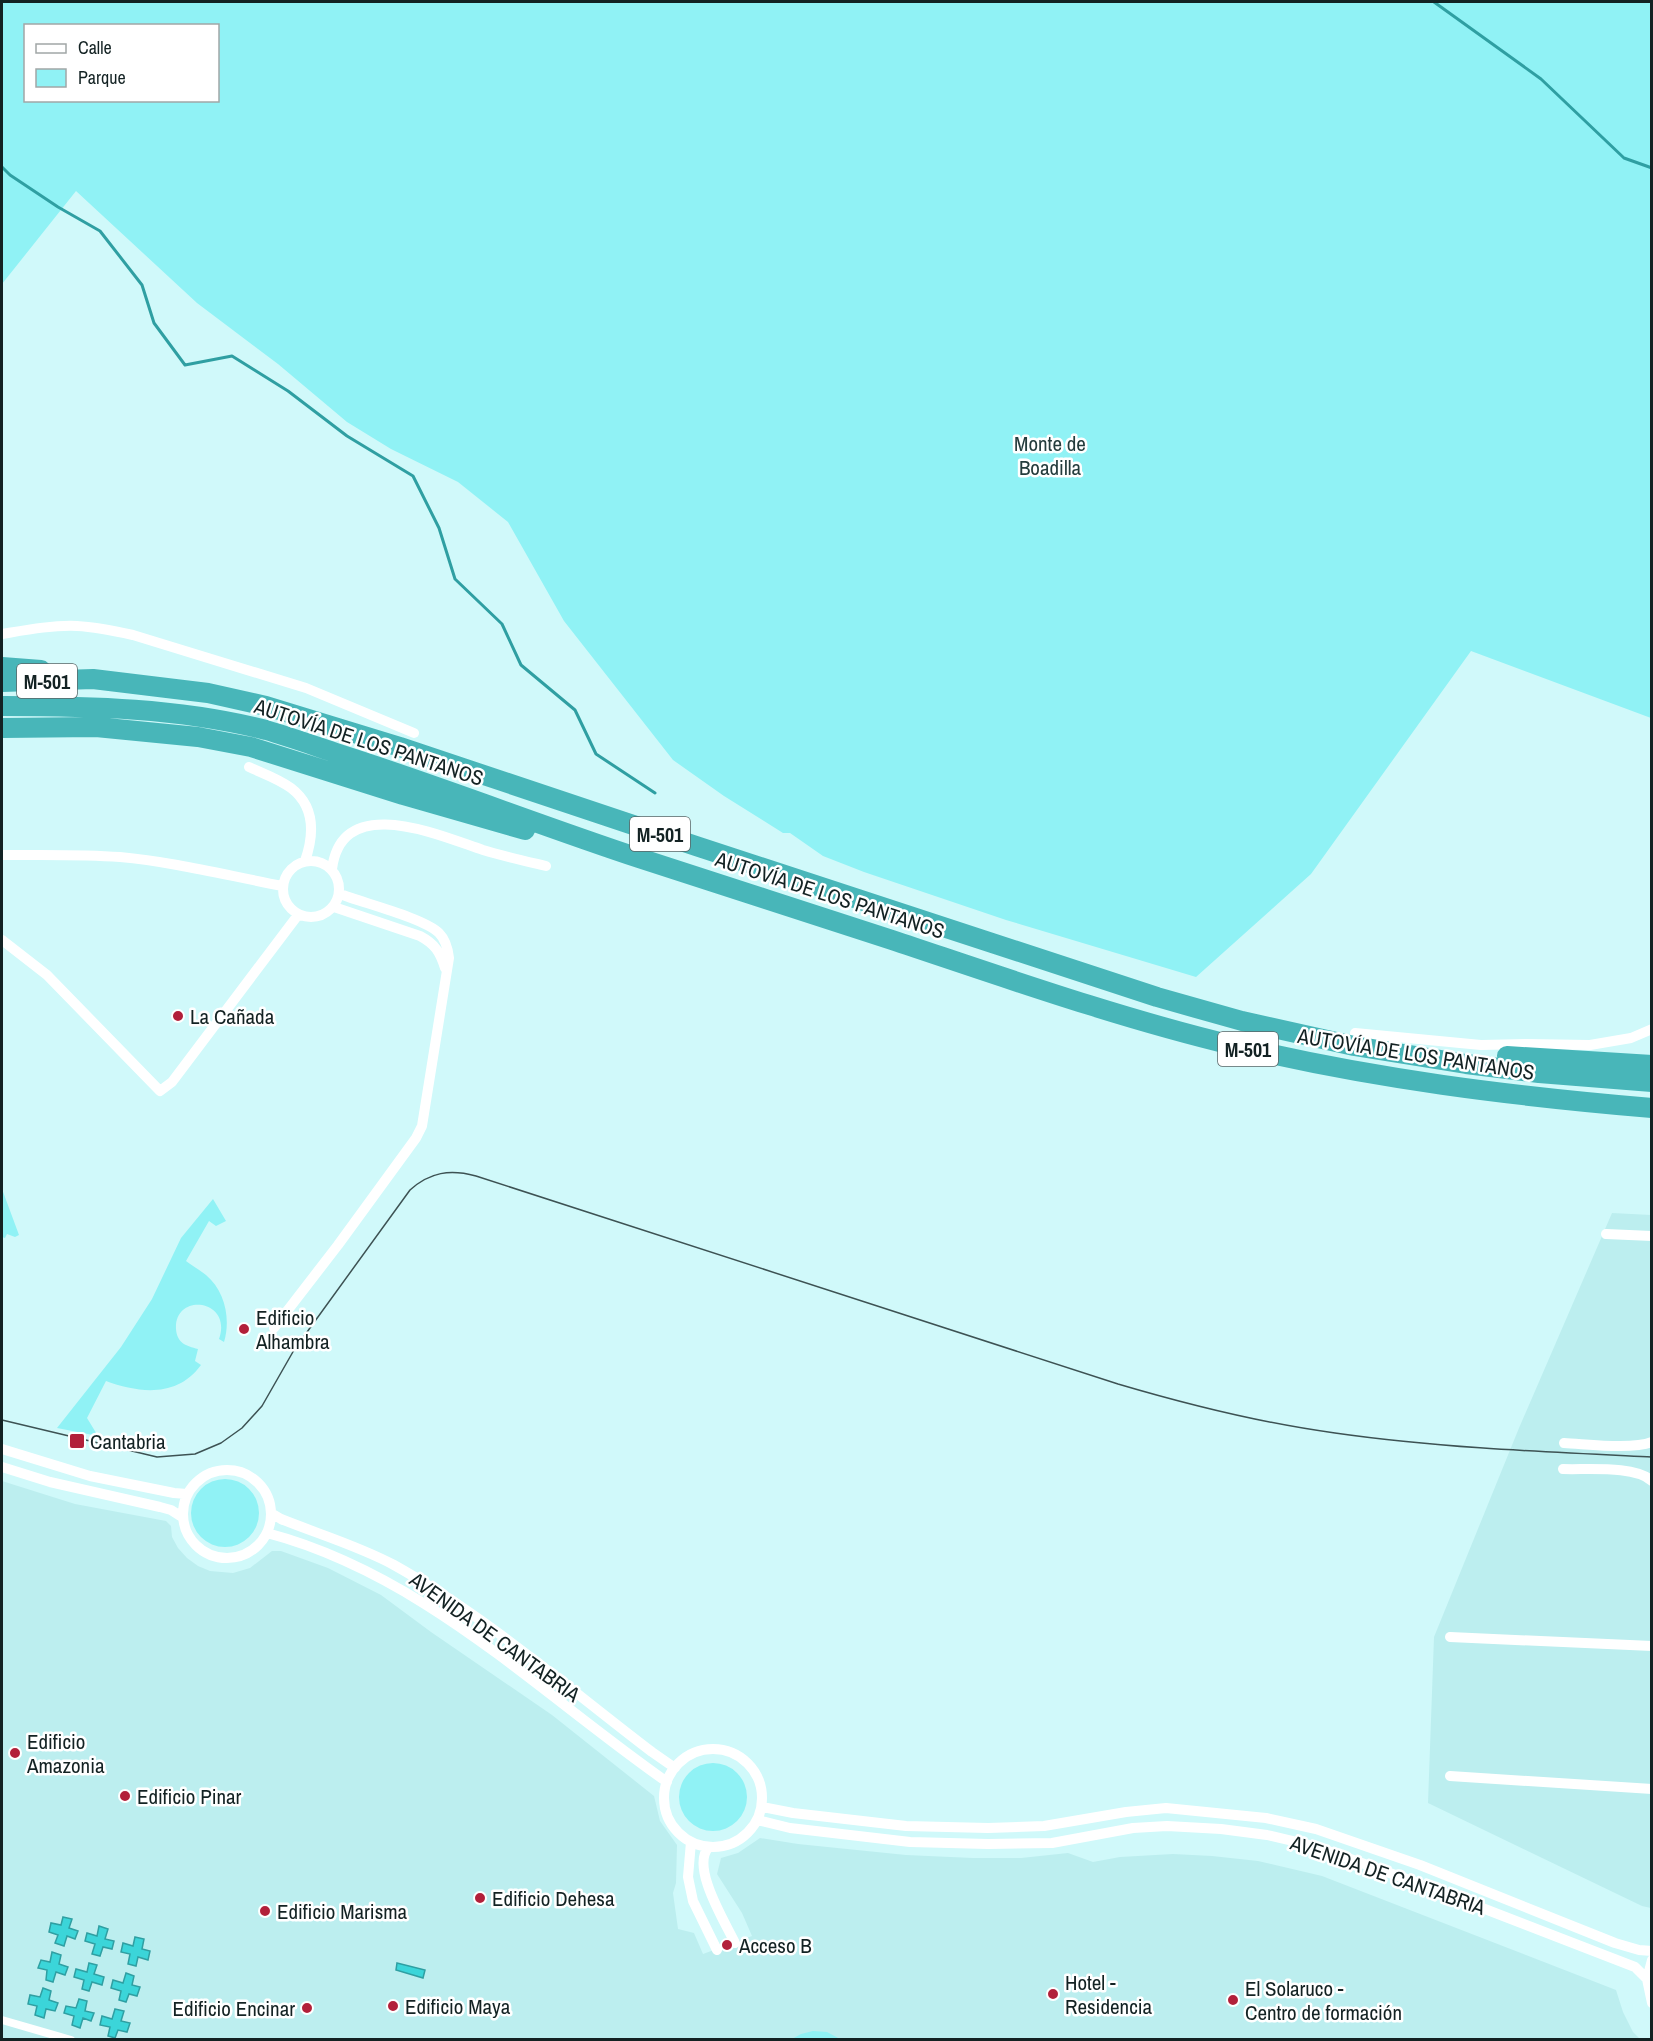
<svg xmlns="http://www.w3.org/2000/svg" width="1653" height="2041" font-family="'Archivo Narrow',sans-serif">
	<style>
		.built { fill: #bceeef }
		.green { fill: #90f2f5; fill-rule: evenodd }
		.water { fill: #3bd5d9; stroke: #2f9fa2; stroke-width: 1.5 }
		.lines { fill: none; stroke-linecap: round; stroke-linejoin: round }
		.stream { stroke: #2f9fa2; stroke-width: 3 }
		.pedestrian { stroke: #fff; stroke-width: 8 }
		.minor { stroke: #fff; stroke-width: 10 }
		.motorway { stroke: #48b6b9; stroke-width: 20 }
		.tram { stroke: #3d5253; stroke-width: 1.5 }
		.poi-dot { fill: #b2203a; stroke: #fff; stroke-width: 2 }
		.labels { text-anchor: middle; dominant-baseline: central; stroke-width: 5; stroke-linejoin: round; paint-order: stroke }
		.shield { fill: #fff; stroke: #5a6465; stroke-width: 1.5 }
		.shield-label { font-size: 20px; font-weight: bold; fill: #132223 }
		.park-label { font-size: 21px; fill: #243c3d; stroke: #fff }
		.street-label { font-size: 21px; fill: #132223; stroke: #fff }
		.poi-label { font-size: 21px; fill: #132223; stroke: #fff; text-anchor: start }
	</style>
	<rect width="100%" height="100%" fill="#d0f9fa"/>
	<!-- built -->
	<path class="built" d="M 1612,1213 L 1651,1215 L 1651,1908 L 1642,1906 L 1428,1803 L 1434,1637 L 1519,1428 Z
		M 2,1481 L 75,1504 L 166,1521 L 171,1526 L 172,1537 L 178,1548 L 187,1558 L 198,1566 L 210,1571 L 233,1573 L 250,1568 L 272,1551 L 281,1551 L 328,1568 L 381,1595 L 431,1632 L 552,1715 L 654,1796 L 660,1821 L 677,1845 L 676,1883 L 673,1893 L 678,1929 L 694,1933 L 703,1954 L 752,1936 L 742,1913 L 717,1874 L 721,1858 L 738,1853 L 760,1838 L 798,1844 L 906,1855 L 973,1858 L 1021,1858 L 1068,1853 L 1093,1862 L 1120,1857 L 1173,1854 L 1212,1856 L 1258,1861 L 1322,1876 L 1616,1990 L 1623,2012 L 1633,2032 L 1640,2039 L 2,2039 Z"/>
	<!-- green -->
	<path class="green" d="M 2,2 L 1651,2 L 1651,718 L 1471,651 L 1311,874 L 1196,977 L 1006,920 L 864,872 L 823,856 L 790,833 L 783,833 L 724,796 L 673,760 L 564,621 L 508,522 L 458,482 L 391,449 L 347,422 L 278,364 L 197,303 L 76,191 L 2,284 ZM 26,26 L 218,26 L 218,100 L 26,100 Z
		M 2,1189 L 19,1235 L 15,1237 L 7,1234 L 5,1238 L 2,1237 Z
		M 213,1199 L 226,1221 L 216,1226 L 209,1221 L 186,1261 C 192,1266 200,1270 206,1275 C 225,1291 231,1319 224,1342 L 219,1339 C 233,1299 174,1292 176,1329 C 177,1343 186,1346 198,1349 L 195,1361 L 201,1365 C 177,1398 139,1393 106,1381 L 87,1418 L 98,1436 L 57,1428 L 121,1347 L 152,1299 L 181,1238 Z
		M191 1513a34 34 0 1 1 68 0a34 34 0 1 1-68 0Z
		M679 1797a34 34 0 1 1 68 0a34 34 0 1 1-68 0Z
		M 813,2031 L 827,2032 L 840,2039 L 792,2039 L 801,2034 Z"/>
	<!-- water -->
	<path class="water" d="M 63,1917 L 72,1919 L 69,1928 L 78,1931 L 75,1939 L 67,1936 L 64,1946 L 55,1943 L 58,1935 L 49,1932 L 51,1923 L 61,1925 Z
		M 99,1926 L 108,1929 L 105,1939 L 114,1941 L 112,1949 L 103,1947 L 100,1956 L 92,1954 L 95,1944 L 85,1941 L 87,1933 L 97,1936 Z
		M 135,1937 L 144,1939 L 142,1949 L 150,1951 L 148,1960 L 138,1957 L 136,1966 L 128,1964 L 130,1954 L 121,1952 L 123,1943 L 133,1946 Z
		M 52,1952 L 61,1955 L 59,1964 L 68,1967 L 65,1975 L 56,1972 L 53,1982 L 46,1980 L 47,1970 L 38,1968 L 41,1960 L 50,1962 Z
		M 89,1963 L 97,1965 L 94,1974 L 104,1977 L 102,1985 L 92,1982 L 89,1991 L 82,1989 L 84,1980 L 74,1977 L 76,1969 L 87,1972 Z
		M 397,1963 L 425,1970 L 423,1978 L 396,1970 Z
		M 126,1973 L 134,1976 L 132,1985 L 140,1987 L 137,1996 L 129,1994 L 126,2002 L 119,2000 L 121,1991 L 111,1988 L 113,1980 L 123,1983 Z
		M 43,1988 L 51,1991 L 49,2000 L 58,2003 L 55,2011 L 46,2009 L 44,2018 L 35,2015 L 37,2006 L 28,2004 L 30,1995 L 40,1997 Z
		M 79,1999 L 87,2001 L 85,2011 L 94,2013 L 91,2021 L 83,2018 L 80,2028 L 72,2025 L 74,2016 L 64,2013 L 66,2006 L 76,2008 Z
		M 115,2009 L 124,2011 L 121,2021 L 130,2023 L 127,2032 L 118,2030 L 115,2038 L 108,2036 L 110,2027 L 100,2025 L 102,2016 L 112,2019 Z"/>
	<g class="lines">
		<!-- stream -->
		<path class="stream" d="M 1434,2 L 1541,79 L 1624,158 L 1652,168
			M 2,167 L 10,175 L 58,207 L 100,231 L 142,285 L 154,323 L 185,365 L 232,356 L 288,391 L 347,436 L 413,476 L 439,528 L 455,579 L 502,624 L 521,665 L 575,710 L 596,754 L 655,793"/>
		<!-- pedestrian -->
		<path class="pedestrian" d="M 2,2020 L 71,2040"/>
		<!-- minor -->
		<path class="minor" d="M 2,634 C 26,630 52,625 77,626 C 96,627 115,631 133,635 L 306,688 L 414,733
			M 249,767 C 262,773 279,779 291,788 C 316,807 314,835 305,861
			M 2,855 C 41,855 81,854 120,857 C 175,862 229,876 283,886
			M283 889a28 28 0 1 1 56 0a28 28 0 1 1-56 0Z
			M 332,869 C 342,792 438,835 483,850 C 503,856 525,861 546,866
			M 334,907 L 420,936 C 435,944 440,952 445,968
			M 2,940 L 47,975 L 160,1091 L 172,1082 L 298,915
			M 1355,1033 L 1481,1045 L 1526,1044 L 1590,1045 L 1631,1038 L 1652,1029
			M 1606,1234 L 1652,1236
			M 274,1328 L 338,1245 L 416,1138 L 422,1126 L 449,958 C 448,949 446,940 439,933 C 424,918 363,903 340,894
			M 1564,1443 C 1587,1444 1632,1450 1652,1442
			M 2,1449 L 90,1476 L 174,1493 L 187,1494
			M 2,1467 L 50,1482 L 160,1507 L 171,1510 L 182,1517
			M 1563,1469 C 1586,1470 1635,1465 1652,1481
			M183 1514a44 44 0 1 1 88 0a44 44 0 1 1-88 0Z
			M 271,1513 L 281,1519 C 318,1534 359,1546 394,1565 C 487,1617 568,1688 652,1752 L 675,1768
			M 267,1533 C 423,1574 538,1692 667,1782
			M 1450,1637 L 1652,1646
			M664 1798a49 49 0 1 1 98 0a49 49 0 1 1-98 0Z
			M 1450,1776 L 1652,1789
			M 762,1807 L 793,1813 L 906,1826 L 988,1828 L 1044,1826 L 1126,1812 L 1166,1808 L 1266,1818 L 1316,1829 L 1420,1865 L 1615,1943 L 1639,1950 L 1652,1951
			M 757,1820 L 790,1828 L 910,1842 L 988,1844 L 1052,1843 L 1133,1828 L 1167,1826 L 1221,1829 L 1267,1835 L 1314,1846 L 1415,1882 L 1635,1967 L 1647,1979
			M 691,1842 L 688,1877 L 693,1901 L 717,1950
			M 709,1847 C 690,1866 725,1922 735,1943
			M 1652,1960 L 1647,1979 L 1652,2003"/>
		<!-- motorway -->
		<path class="motorway" d="M 2,667 L 41,670
			M 2,682 L 93,679 L 208,693 L 266,706 L 400,747 L 696,846 L 1157,997 L 1242,1021 L 1354,1046 L 1466,1064 L 1539,1073 L 1652,1082
			M 2,706 C 90,706 180,708 266,730 C 290,737 315,746 339,754 C 440,786 539,825 639,858 C 723,886 808,912 892,940 C 1006,978 1119,1018 1236,1046 C 1373,1079 1511,1096 1652,1108
			M 2,728 L 96,727 L 198,737 L 251,747 L 403,795 L 525,830
			M 1507,1056 L 1652,1065"/>
		<!-- tram -->
		<path class="tram" d="M 2,1420 L 157,1457 L 195,1454 L 221,1443 L 242,1428 L 262,1406 L 294,1350 L 410,1190 C 430,1172 450,1169 476,1176 L 1118,1384 C 1189,1405 1261,1423 1335,1433 C 1440,1448 1546,1452 1652,1457"/>
	</g>
	<!-- markers -->
	<g class="poi-dot">
		<circle cx="178" cy="1016" r="6"/>
		<circle cx="244" cy="1329" r="6"/>
		<rect x="69" y="1433" width="16" height="16" rx="3"/>
		<circle cx="15" cy="1753" r="6"/>
		<circle cx="125" cy="1796" r="6"/>
		<circle cx="480" cy="1898" r="6"/>
		<circle cx="265" cy="1911" r="6"/>
		<circle cx="727" cy="1945" r="6"/>
		<circle cx="1053" cy="1994" r="6"/>
		<circle cx="1233" cy="2000" r="6"/>
		<circle cx="393" cy="2006" r="6"/>
		<circle cx="307" cy="2008" r="6"/>
	</g>
	<g class="labels">
		<!-- shield labels -->
		<g class="shield">
			<rect x="17" y="664" width="60" height="34" rx="4.5"/>
			<rect x="630" y="817" width="60" height="34" rx="4.5"/>
			<rect x="1218" y="1032" width="60" height="34" rx="4.5"/>
		</g>
		<g class="shield-label">
			<text x="47" y="681">M-501</text>
			<text x="660" y="834">M-501</text>
			<text x="1248" y="1049">M-501</text>
		</g>
		<!-- park labels -->
		<g class="park-label">
			<text x="1050" y="443">Monte de<tspan x="1050" dy="24">Boadilla</tspan></text>
		</g>
		<!-- street labels -->
		<g class="street-label">
			<text transform="translate(369 742) rotate(18)">AUTOVÍA DE LOS PANTANOS</text>
			<text transform="translate(830 895) rotate(18)">AUTOVÍA DE LOS PANTANOS</text>
			<text transform="translate(1416 1054) rotate(9)">AUTOVÍA DE LOS PANTANOS</text>
			<text transform="translate(495 1637) rotate(36)">AVENIDA DE CANTABRIA</text>
			<text transform="translate(1388 1875) rotate(19)">AVENIDA DE CANTABRIA</text>
		</g>
		<!-- poi labels -->
		<g class="poi-label">
			<text x="190" y="1016">La Cañada</text>
			<text x="256" y="1317">Edificio<tspan x="256" dy="24">Alhambra</tspan></text>
			<text x="90" y="1441">Cantabria</text>
			<text x="27" y="1741">Edificio<tspan x="27" dy="24">Amazonia</tspan></text>
			<text x="137" y="1796">Edificio Pinar</text>
			<text x="492" y="1898">Edificio Dehesa</text>
			<text x="277" y="1911">Edificio Marisma</text>
			<text x="739" y="1945">Acceso B</text>
			<text x="1065" y="1982">Hotel -<tspan x="1065" dy="24">Residencia</tspan></text>
			<text x="1245" y="1988">El Solaruco -<tspan x="1245" dy="24">Centro de formación</tspan></text>
			<text x="405" y="2006">Edificio Maya</text>
			<text x="295" y="2008" text-anchor="end">Edificio Encinar</text>
		</g>
	</g>
	<!-- border -->
	<rect width="1653" height="2041" fill="none" stroke="#132223" stroke-width="6"/>
	<!-- legend -->
	<rect x="24" y="24" width="195" height="78" fill="#ffffff" stroke="#a1a7a7" stroke-width="1.5"/>
	<rect x="36" y="44" width="30" height="9" fill="#ffffff" stroke="#a1a7a7" stroke-width="1.5"/>
	<text x="78" y="54" font-size="18" fill="#132223">Calle</text>
	<rect x="36" y="69" width="30" height="18" fill="#90f2f5" stroke="#a1a7a7" stroke-width="1.5"/>
	<text x="78" y="84" font-size="18" fill="#132223">Parque</text>
</svg>
